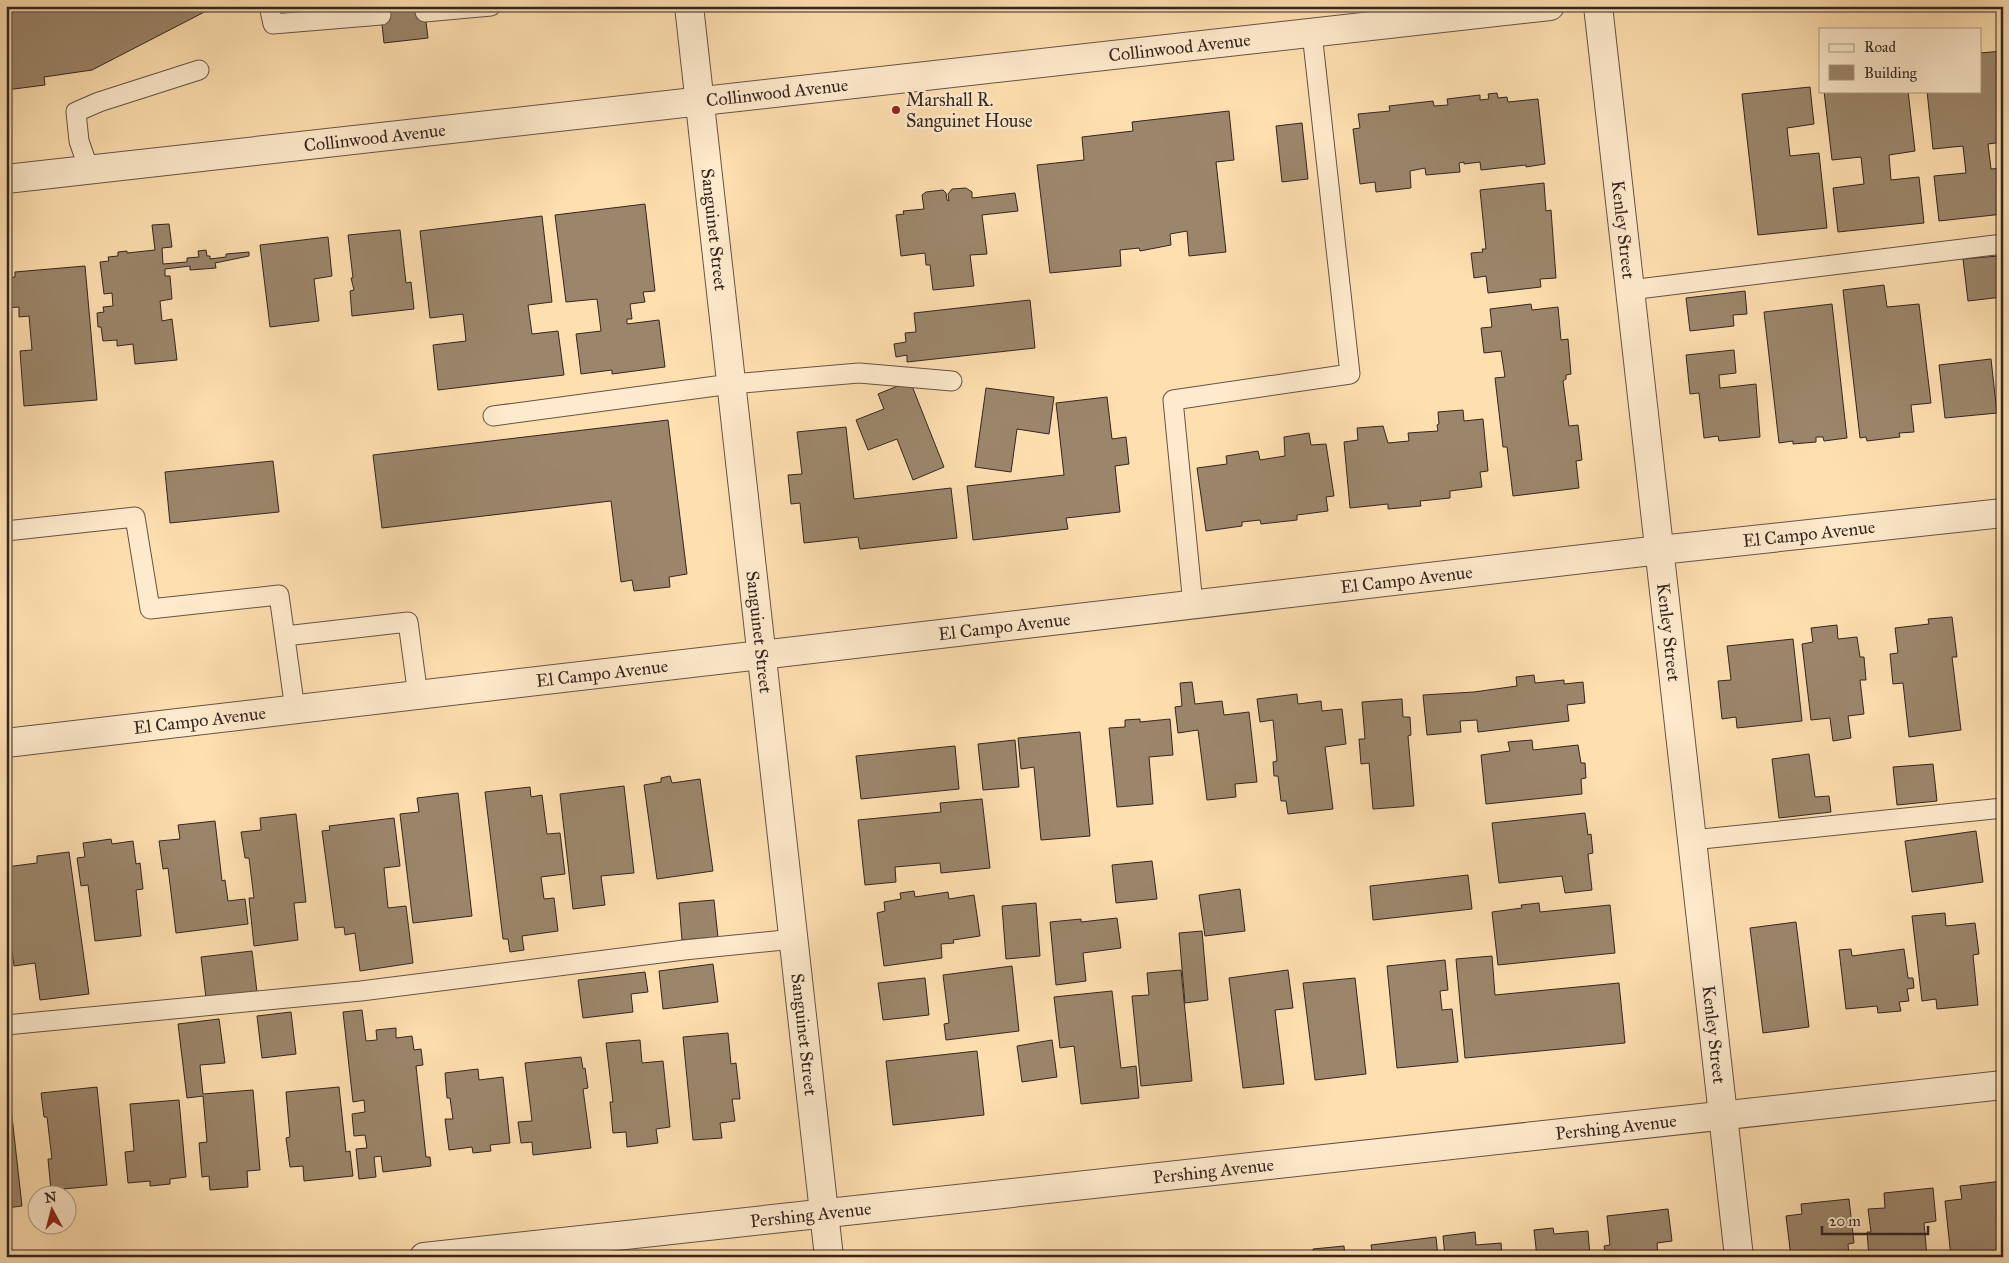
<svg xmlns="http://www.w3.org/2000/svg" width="2009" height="1263" font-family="'IM FELL Great Primer',serif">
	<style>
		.building { fill: #9c866b; stroke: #322621 }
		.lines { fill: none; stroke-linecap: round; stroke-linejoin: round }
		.lane-casing { stroke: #655445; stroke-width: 21 }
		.street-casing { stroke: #655445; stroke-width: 30 }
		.lane { stroke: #feeacc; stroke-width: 19 }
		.street { stroke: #feeacc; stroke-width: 28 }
		.poi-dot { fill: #8f2418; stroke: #feeacc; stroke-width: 2 }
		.labels { text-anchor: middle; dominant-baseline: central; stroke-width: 5; stroke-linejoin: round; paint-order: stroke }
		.street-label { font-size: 18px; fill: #322621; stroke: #feeacc }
		.poi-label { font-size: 18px; fill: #322621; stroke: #feeacc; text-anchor: start }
	</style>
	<rect width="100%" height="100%" fill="#fedfb0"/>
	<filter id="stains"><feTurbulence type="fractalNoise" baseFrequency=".004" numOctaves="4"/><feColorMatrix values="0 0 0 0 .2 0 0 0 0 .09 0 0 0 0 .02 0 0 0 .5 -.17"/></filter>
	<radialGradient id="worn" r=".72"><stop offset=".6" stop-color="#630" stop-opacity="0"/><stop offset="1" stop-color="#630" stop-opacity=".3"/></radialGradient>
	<!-- building -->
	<path class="building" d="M 15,6 L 216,6 L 92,70 L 44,77 L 45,85 L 6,90 L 6,11 Z
		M 380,6 L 424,6 L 428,38 L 384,43 Z
		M 2003,51 L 2003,142 L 1988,144 L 1991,169 L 2003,168 L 2003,214 L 1939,221 L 1934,176 L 1966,173 L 1963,146 L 1933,149 L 1927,91 L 1980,91 L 1980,53 Z
		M 1810,87 L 1814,124 L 1787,128 L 1790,156 L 1819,153 L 1827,228 L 1758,235 L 1742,94 Z
		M 1824,91 L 1908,91 L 1915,151 L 1889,155 L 1891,180 L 1919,177 L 1924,223 L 1838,232 L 1833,188 L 1864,184 L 1861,157 L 1832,160 Z
		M 1497,93 L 1498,98 L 1507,97 L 1508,102 L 1538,99 L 1545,164 L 1526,167 L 1526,165 L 1481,170 L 1480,162 L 1464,164 L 1464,162 L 1459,163 L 1460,172 L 1426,175 L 1425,168 L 1410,171 L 1411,188 L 1376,192 L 1375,182 L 1360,184 L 1353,129 L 1360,128 L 1358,114 L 1390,111 L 1389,106 L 1433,101 L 1434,106 L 1448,105 L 1447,99 L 1480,95 L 1480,100 L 1489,99 L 1488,94 Z
		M 1229,111 L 1234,160 L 1216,162 L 1226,252 L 1189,256 L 1187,231 L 1170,234 L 1171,245 L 1140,251 L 1139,248 L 1120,250 L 1121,266 L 1050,273 L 1037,165 L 1084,160 L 1082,137 L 1133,131 L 1132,122 Z
		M 1302,123 L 1308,179 L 1282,182 L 1276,126 Z
		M 1544,183 L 1546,211 L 1551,210 L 1556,278 L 1540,279 L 1541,287 L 1488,293 L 1486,276 L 1474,278 L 1471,253 L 1483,252 L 1482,249 L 1486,249 L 1480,190 Z
		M 966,188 L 972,192 L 972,198 L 1015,193 L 1018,211 L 982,215 L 987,254 L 970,255 L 974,286 L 933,290 L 930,265 L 926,265 L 925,253 L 901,256 L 896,215 L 904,214 L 903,211 L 924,209 L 922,195 L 926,192 L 943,190 L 946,193 L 947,200 L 949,201 L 948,194 L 952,189 Z
		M 645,204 L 655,291 L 643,292 L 645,302 L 630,304 L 632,319 L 627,319 L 627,324 L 659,320 L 665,367 L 612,374 L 612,370 L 581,374 L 576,334 L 601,331 L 597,299 L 566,302 L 555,215 Z
		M 542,216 L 552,302 L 528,305 L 532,334 L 558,331 L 564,375 L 438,390 L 433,345 L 466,341 L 463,314 L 430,318 L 420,231 Z
		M 169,224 L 172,247 L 162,248 L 163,264 L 187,262 L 187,258 L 199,257 L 198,251 L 206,250 L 207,256 L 210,256 L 210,259 L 226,257 L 226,254 L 249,252 L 249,256 L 215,263 L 216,268 L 190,270 L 190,266 L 165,269 L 165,276 L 170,276 L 172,299 L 160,301 L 162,321 L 172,319 L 177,360 L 135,364 L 133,344 L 117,346 L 117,340 L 103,341 L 101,327 L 98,327 L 97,313 L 104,312 L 103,307 L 113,306 L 112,293 L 104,294 L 100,262 L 109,261 L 108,257 L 118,256 L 118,252 L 127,251 L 127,253 L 155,250 L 152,225 Z
		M 400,230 L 406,283 L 411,282 L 414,309 L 352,316 L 350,291 L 354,290 L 351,278 L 353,278 L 348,235 Z
		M 328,237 L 332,276 L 314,279 L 319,321 L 270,327 L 260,245 Z
		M 1998,256 L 2002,297 L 1968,301 L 1963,259 Z
		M 85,266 L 97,400 L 24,406 L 20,351 L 32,350 L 29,316 L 19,317 L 19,307 L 6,308 L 6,278 L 15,277 L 15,272 Z
		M 1884,285 L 1887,307 L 1919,304 L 1931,403 L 1911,405 L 1914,432 L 1899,433 L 1900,437 L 1867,441 L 1866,437 L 1860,438 L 1843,290 Z
		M 1745,291 L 1747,314 L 1733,315 L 1734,326 L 1690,331 L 1686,298 Z
		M 1030,300 L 1035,348 L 907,362 L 907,355 L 896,357 L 894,344 L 906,342 L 905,333 L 916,332 L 914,313 Z
		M 1531,304 L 1532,310 L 1558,307 L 1561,340 L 1568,339 L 1571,374 L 1566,375 L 1566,379 L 1563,381 L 1569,426 L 1578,425 L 1582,460 L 1576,461 L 1579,488 L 1513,496 L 1507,447 L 1503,447 L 1495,378 L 1505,377 L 1501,351 L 1484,353 L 1481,328 L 1492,327 L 1490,309 Z
		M 1832,304 L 1847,438 L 1824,441 L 1823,437 L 1816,437 L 1816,442 L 1793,444 L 1793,441 L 1779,443 L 1764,312 Z
		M 1734,350 L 1736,373 L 1719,375 L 1720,388 L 1756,384 L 1760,437 L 1719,441 L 1718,436 L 1704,438 L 1699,393 L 1690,394 L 1686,355 Z
		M 1991,359 L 1997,413 L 1945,418 L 1939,365 Z
		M 910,381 L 944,467 L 913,480 L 897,439 L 868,450 L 856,420 L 884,409 L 878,394 Z
		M 986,388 L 1054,397 L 1049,434 L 1017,429 L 1011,472 L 975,467 Z
		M 1107,397 L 1112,439 L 1126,437 L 1129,464 L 1115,466 L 1120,512 L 1066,518 L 1068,529 L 973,540 L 967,486 L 1064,475 L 1056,403 Z
		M 1463,410 L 1464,421 L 1483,419 L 1488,471 L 1480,472 L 1482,487 L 1450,491 L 1450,498 L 1420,501 L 1421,506 L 1388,509 L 1388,504 L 1350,508 L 1344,442 L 1358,440 L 1357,428 L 1383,426 L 1388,443 L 1409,441 L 1408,433 L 1438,431 L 1437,425 L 1439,424 L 1438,412 Z
		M 668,420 L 687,574 L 669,577 L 670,587 L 634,591 L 632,580 L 621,582 L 611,501 L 382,528 L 373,455 Z
		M 846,427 L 854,499 L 951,488 L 957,538 L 860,549 L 858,537 L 804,543 L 800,503 L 791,504 L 788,475 L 802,474 L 797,432 Z
		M 1309,433 L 1311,445 L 1326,444 L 1334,496 L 1326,497 L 1328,511 L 1297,515 L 1297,520 L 1261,524 L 1260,520 L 1242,522 L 1242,526 L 1206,531 L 1197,468 L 1227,464 L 1226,456 L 1258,451 L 1260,460 L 1285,456 L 1284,437 Z
		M 273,461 L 279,512 L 170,523 L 165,472 Z
		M 1952,617 L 1957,657 L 1952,657 L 1961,730 L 1909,737 L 1903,683 L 1893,684 L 1890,654 L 1898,653 L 1895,628 L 1929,624 L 1928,619 Z
		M 1837,625 L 1838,639 L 1857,637 L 1860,657 L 1864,657 L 1866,680 L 1860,680 L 1864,714 L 1848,716 L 1851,738 L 1833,741 L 1830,718 L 1811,720 L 1802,644 L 1813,642 L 1811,628 Z
		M 1793,639 L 1802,721 L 1737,728 L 1736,717 L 1722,719 L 1718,681 L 1731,680 L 1727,646 Z
		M 1534,675 L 1535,683 L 1564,680 L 1564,684 L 1583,682 L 1585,703 L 1567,705 L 1569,721 L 1478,732 L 1477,720 L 1460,721 L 1461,732 L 1427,735 L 1423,695 L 1474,692 L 1517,686 L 1516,677 Z
		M 1192,682 L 1195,704 L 1222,701 L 1224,715 L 1249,712 L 1257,782 L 1235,784 L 1236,797 L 1207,800 L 1198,730 L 1178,733 L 1175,707 L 1182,706 L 1180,683 Z
		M 1297,694 L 1298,704 L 1321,701 L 1322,711 L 1342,709 L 1346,744 L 1325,747 L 1333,809 L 1288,814 L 1286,801 L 1281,801 L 1278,776 L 1274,776 L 1273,762 L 1277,761 L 1273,720 L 1260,722 L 1257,699 Z
		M 1402,699 L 1403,717 L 1410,717 L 1411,735 L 1408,736 L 1414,806 L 1373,809 L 1369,763 L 1361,764 L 1359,739 L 1365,739 L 1362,702 Z
		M 1140,719 L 1140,722 L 1170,719 L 1173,755 L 1149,757 L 1153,804 L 1117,807 L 1109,728 L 1125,727 L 1125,720 Z
		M 1080,732 L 1090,836 L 1041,840 L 1034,767 L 1021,769 L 1018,738 Z
		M 1015,740 L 1019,787 L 983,790 L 978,744 Z
		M 1532,740 L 1533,750 L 1578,745 L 1581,763 L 1585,763 L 1586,778 L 1581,779 L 1582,794 L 1486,804 L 1481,755 L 1510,751 L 1508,742 Z
		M 955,746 L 959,789 L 861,799 L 856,756 Z
		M 1809,754 L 1815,797 L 1829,796 L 1831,812 L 1779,818 L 1772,759 Z
		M 1933,764 L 1937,801 L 1897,805 L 1893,767 Z
		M 670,776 L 672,783 L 700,779 L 713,871 L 657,879 L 644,785 L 661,782 L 661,778 Z
		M 624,786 L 634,873 L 601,876 L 605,905 L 573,909 L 560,794 Z
		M 530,787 L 531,797 L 542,795 L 547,834 L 560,833 L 565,874 L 541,877 L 544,899 L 554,898 L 558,931 L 522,936 L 524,950 L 510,952 L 508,939 L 503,939 L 485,792 Z
		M 458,793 L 472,916 L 413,923 L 400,814 L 419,812 L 417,798 Z
		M 982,799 L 990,868 L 941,873 L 940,863 L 895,867 L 896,882 L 865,885 L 858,820 L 941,812 L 940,803 Z
		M 1585,813 L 1588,835 L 1591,834 L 1593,853 L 1588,854 L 1592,890 L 1565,893 L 1562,876 L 1499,883 L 1492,823 Z
		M 296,814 L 306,902 L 294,903 L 298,940 L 254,946 L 249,898 L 254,898 L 249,858 L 245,858 L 241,832 L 261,830 L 260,818 Z
		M 394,818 L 400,866 L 384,868 L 388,908 L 406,906 L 413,963 L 360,971 L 355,933 L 345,935 L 344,927 L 335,928 L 322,831 L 330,830 L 329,826 Z
		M 215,821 L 222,881 L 225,880 L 228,901 L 245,899 L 248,924 L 176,933 L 168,868 L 163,869 L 159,841 L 180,839 L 178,825 Z
		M 1976,831 L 1983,882 L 1912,892 L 1905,841 Z
		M 111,839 L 112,844 L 133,841 L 136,864 L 140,863 L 143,889 L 136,890 L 141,936 L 95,941 L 88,885 L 81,886 L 77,858 L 85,857 L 83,843 Z
		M 69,852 L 89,994 L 40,1000 L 35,963 L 14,966 L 6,910 L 6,867 L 37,863 L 37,856 Z
		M 1152,861 L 1157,899 L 1116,903 L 1112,865 Z
		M 1468,875 L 1472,909 L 1373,920 L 1370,886 Z
		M 1240,889 L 1245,931 L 1205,936 L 1199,895 Z
		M 914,891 L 915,897 L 948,892 L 949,899 L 974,895 L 980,936 L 953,940 L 954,943 L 941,944 L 942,958 L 884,966 L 877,913 L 885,911 L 884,902 L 901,899 L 900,893 Z
		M 714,900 L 718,937 L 682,940 L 679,903 Z
		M 1036,903 L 1040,956 L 1006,959 L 1002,906 Z
		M 1539,903 L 1540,912 L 1610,905 L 1615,953 L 1498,965 L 1492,912 L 1522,908 L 1521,905 Z
		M 1945,913 L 1946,926 L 1975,923 L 1979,954 L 1973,955 L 1978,1005 L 1937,1009 L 1936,999 L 1922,1001 L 1912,916 Z
		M 1117,918 L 1121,948 L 1083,953 L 1086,981 L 1056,985 L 1050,922 L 1081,919 L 1081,922 Z
		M 1796,922 L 1809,1027 L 1763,1033 L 1750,928 Z
		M 1202,931 L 1208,1000 L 1185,1003 L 1179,933 Z
		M 1851,949 L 1852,956 L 1904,949 L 1908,978 L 1913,978 L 1914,988 L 1907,989 L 1909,1001 L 1899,1002 L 1901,1011 L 1878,1013 L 1877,1006 L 1846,1009 L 1839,950 Z
		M 252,951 L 257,992 L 206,998 L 201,957 Z
		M 1492,956 L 1495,995 L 1619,983 L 1625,1043 L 1465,1058 L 1456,959 Z
		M 2003,957 L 2003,979 L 2000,958 Z
		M 1445,960 L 1448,990 L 1440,991 L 1442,1010 L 1452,1009 L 1458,1062 L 1397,1068 L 1387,966 Z
		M 713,964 L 718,1002 L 663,1009 L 659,971 Z
		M 1012,966 L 1019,1031 L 946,1040 L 944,1024 L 949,1023 L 943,975 Z
		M 1181,970 L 1192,1081 L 1141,1086 L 1132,996 L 1149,995 L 1147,973 Z
		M 1288,970 L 1293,1008 L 1275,1010 L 1284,1084 L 1243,1088 L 1229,978 Z
		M 645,972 L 648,992 L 631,994 L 633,1012 L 583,1018 L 578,980 Z
		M 925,978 L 929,1015 L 883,1020 L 878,983 Z
		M 1355,978 L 1366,1074 L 1315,1080 L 1303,983 Z
		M 1112,991 L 1121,1068 L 1136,1066 L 1139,1098 L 1081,1104 L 1074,1046 L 1060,1048 L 1054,997 Z
		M 362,1010 L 366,1041 L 377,1040 L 376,1030 L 396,1028 L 396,1038 L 412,1036 L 414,1050 L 421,1049 L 423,1065 L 416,1066 L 426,1157 L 430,1157 L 431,1166 L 383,1172 L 381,1156 L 374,1157 L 376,1177 L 359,1179 L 356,1149 L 367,1148 L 365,1135 L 354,1136 L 352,1114 L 365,1112 L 364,1100 L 353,1102 L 343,1012 Z
		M 291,1012 L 296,1054 L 262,1058 L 257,1016 Z
		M 219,1019 L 225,1063 L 200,1065 L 203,1094 L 253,1090 L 260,1170 L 247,1171 L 248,1187 L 210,1190 L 209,1176 L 202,1177 L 199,1143 L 207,1142 L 203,1096 L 187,1098 L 178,1024 Z
		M 728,1033 L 731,1064 L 736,1063 L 740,1099 L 732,1099 L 735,1121 L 720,1123 L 722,1138 L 693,1140 L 683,1037 Z
		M 640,1040 L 642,1063 L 663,1061 L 670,1127 L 656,1129 L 658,1143 L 627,1147 L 626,1132 L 613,1133 L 610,1102 L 613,1102 L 606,1043 Z
		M 1052,1040 L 1057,1077 L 1022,1082 L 1017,1046 Z
		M 977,1051 L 984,1115 L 893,1125 L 886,1061 Z
		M 581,1057 L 583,1069 L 585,1068 L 588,1088 L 583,1089 L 591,1148 L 533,1155 L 532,1142 L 521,1143 L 518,1122 L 532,1121 L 525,1063 Z
		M 478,1069 L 479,1080 L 503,1077 L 510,1143 L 490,1145 L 491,1151 L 473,1153 L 472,1147 L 449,1150 L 445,1119 L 453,1119 L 450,1098 L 447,1098 L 445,1073 Z
		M 97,1087 L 107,1185 L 51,1190 L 48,1159 L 52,1159 L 47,1117 L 44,1117 L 41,1093 Z
		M 339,1087 L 346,1152 L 350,1151 L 353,1176 L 304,1181 L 303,1166 L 290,1167 L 286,1138 L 290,1137 L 286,1092 Z
		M 10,1099 L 22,1206 L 6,1208 L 6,1100 Z
		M 179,1100 L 186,1177 L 170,1179 L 170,1184 L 150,1186 L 150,1181 L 128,1183 L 125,1152 L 134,1151 L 130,1104 Z
		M 2003,1181 L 2003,1257 L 1951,1257 L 1945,1201 L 1962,1199 L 1960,1186 Z
		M 1933,1188 L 1936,1221 L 1924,1223 L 1927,1257 L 1869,1257 L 1867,1232 L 1871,1232 L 1868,1209 L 1885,1208 L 1884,1193 Z
		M 1849,1199 L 1854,1243 L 1848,1244 L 1849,1257 L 1791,1257 L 1786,1216 L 1802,1214 L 1801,1204 Z
		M 1668,1209 L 1672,1241 L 1657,1243 L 1658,1257 L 1606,1257 L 1604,1246 L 1610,1245 L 1607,1216 Z
		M 1553,1228 L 1554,1234 L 1588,1231 L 1590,1257 L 1537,1257 L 1534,1230 Z
		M 1475,1232 L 1476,1245 L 1501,1243 L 1502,1257 L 1445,1257 L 1443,1236 Z
		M 1436,1237 L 1438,1257 L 1373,1257 L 1371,1245 Z
		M 1344,1246 L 1345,1257 L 1313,1257 L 1313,1249 Z"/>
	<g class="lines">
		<!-- lane casing -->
		<g class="lane-casing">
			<path id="lane" d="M 269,6 L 273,24 L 381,15
				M 425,12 L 491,6
				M 89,170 L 79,141 L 76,112 L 99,102 L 199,70
				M 1630,290 L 2003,244
				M 493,416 L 731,384 L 859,373 L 952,381
				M 6,531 L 135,517 L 150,609 L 279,595 L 295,710
				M 1193,605 L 1173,400 L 1350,374 L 1312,33
				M 285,636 L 408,622 L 418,696
				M 1692,840 L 2003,808
				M 6,1025 L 361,991 L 684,950 L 794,939"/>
		</g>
		<!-- street casing -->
		<g class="street-casing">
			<g id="street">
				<path id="s1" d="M 689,6 L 829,1257"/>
				<path id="s2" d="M 1598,6 L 1739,1257"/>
				<path id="s3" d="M 6,179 L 1550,6"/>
				<path id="s4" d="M 6,743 L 1660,550 L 2003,513"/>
				<path id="s5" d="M 424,1257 L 2003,1085"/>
			</g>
		</g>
		<!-- lane -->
		<use href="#lane" class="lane"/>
		<!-- street -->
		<use href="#street" class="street"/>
	</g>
	<!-- markers -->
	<circle class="poi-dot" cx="896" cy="110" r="5"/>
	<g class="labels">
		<!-- street labels -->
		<g class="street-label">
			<text stroke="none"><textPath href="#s3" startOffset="1181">Collinwood Avenue</textPath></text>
			<text stroke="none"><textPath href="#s3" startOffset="776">Collinwood Avenue</textPath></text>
			<text stroke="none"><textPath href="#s3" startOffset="371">Collinwood Avenue</textPath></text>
			<text stroke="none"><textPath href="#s1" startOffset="225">Sanguinet Street</textPath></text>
			<text stroke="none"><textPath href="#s2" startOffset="225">Kenley Street</textPath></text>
			<text stroke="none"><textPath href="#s4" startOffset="1815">El Campo Avenue</textPath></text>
			<text stroke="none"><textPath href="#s4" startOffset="1410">El Campo Avenue</textPath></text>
			<text stroke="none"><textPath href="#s4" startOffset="1005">El Campo Avenue</textPath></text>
			<text stroke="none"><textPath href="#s1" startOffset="630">Sanguinet Street</textPath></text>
			<text stroke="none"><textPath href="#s2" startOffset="630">Kenley Street</textPath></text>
			<text stroke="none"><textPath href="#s4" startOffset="600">El Campo Avenue</textPath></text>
			<text stroke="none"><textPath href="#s4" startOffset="195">El Campo Avenue</textPath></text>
			<text stroke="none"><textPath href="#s1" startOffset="1035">Sanguinet Street</textPath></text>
			<text stroke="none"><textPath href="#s2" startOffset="1035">Kenley Street</textPath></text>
			<text stroke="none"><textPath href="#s5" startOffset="1199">Pershing Avenue</textPath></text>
			<text stroke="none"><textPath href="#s5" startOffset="794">Pershing Avenue</textPath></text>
			<text stroke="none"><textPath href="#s5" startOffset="389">Pershing Avenue</textPath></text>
		</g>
		<!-- poi labels -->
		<g class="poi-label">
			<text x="906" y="100">Marshall R.<tspan x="906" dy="21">Sanguinet House</tspan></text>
		</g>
	</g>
	<!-- margin -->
	<rect width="2009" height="1263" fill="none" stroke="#fedfb0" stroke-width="25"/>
	<rect x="8" y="8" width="1994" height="1248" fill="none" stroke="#322621" stroke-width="2.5"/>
	<rect x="12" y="12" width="1984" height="1238" fill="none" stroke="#322621"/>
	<!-- legend -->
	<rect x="1819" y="28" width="162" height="65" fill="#feeacc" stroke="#ac9c88"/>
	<rect x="1829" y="44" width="25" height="8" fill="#feeacc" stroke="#ac9c88"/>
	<text x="1864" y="52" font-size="15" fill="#322621">Road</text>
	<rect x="1829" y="65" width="25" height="15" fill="#9c866b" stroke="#ac9c88"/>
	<text x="1864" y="78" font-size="15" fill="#322621">Building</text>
	<!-- north arrow -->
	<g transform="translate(52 1210) rotate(353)"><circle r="24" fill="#feeacc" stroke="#ac9c88"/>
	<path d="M0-4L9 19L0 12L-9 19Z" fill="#8f2418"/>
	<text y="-8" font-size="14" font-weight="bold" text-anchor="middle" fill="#322621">N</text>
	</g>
	<!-- scale -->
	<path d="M1822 1226v8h106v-8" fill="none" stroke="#322621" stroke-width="2.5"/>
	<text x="1829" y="1226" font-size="15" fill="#322621" stroke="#feeacc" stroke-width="4" paint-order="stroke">20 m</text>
	<rect width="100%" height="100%" filter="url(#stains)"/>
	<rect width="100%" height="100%" fill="url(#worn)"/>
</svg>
